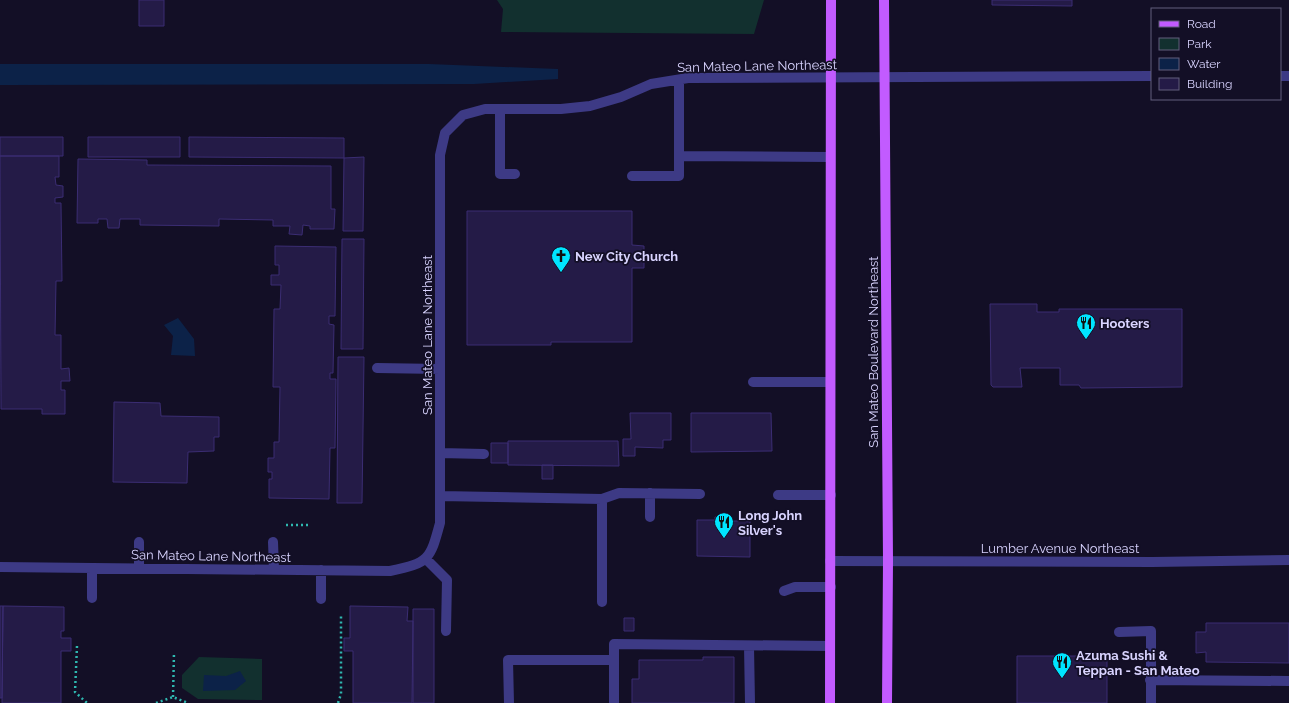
<svg xmlns="http://www.w3.org/2000/svg" width="1289" height="703" font-family="Raleway,sans-serif">
	<style>
		.green { fill: #12302f }
		.water { fill: #0c2248 }
		.building { fill: #241b47; stroke: #3b2d73 }
		.lines { fill: none; stroke-linecap: round; stroke-linejoin: round }
		.path { stroke: #2fb8b0; stroke-width: 2.5; stroke-dasharray: 2 3; stroke-linecap: butt }
		.minor { stroke: #3d3a85; stroke-width: 10 }
		.major { stroke: #c25bff; stroke-width: 10 }
		.labels { text-anchor: middle; dominant-baseline: central; stroke-width: 3.5; stroke-linejoin: round; paint-order: stroke }
		.street-label { font-size: 13px; fill: #d9d4ff; stroke: #130f26 }
		.poi-label { font-size: 13px; font-weight: bold; fill: #d9d4ff; stroke: #130f26; text-anchor: start }
	</style>
	<rect width="100%" height="100%" fill="#130f26"/>
	<!-- green -->
	<path class="green" d="M 497,0 L 764,0 L 754,34 L 501,32 L 503,9 Z
		M 199,657 L 262,659 L 262,700 L 198,699 L 182,688 L 182,675 Z"/>
	<!-- water -->
	<path class="water" d="M 429,64 L 558,69 L 558,79 L 474,84 L 0,85 L 0,64 Z
		M 178,318 L 194,339 L 195,356 L 171,355 L 173,336 L 164,325 Z
		M 240,671 L 246,681 L 235,690 L 203,691 L 204,675 L 226,676 Z"/>
	<!-- building -->
	<path class="building" d="M 139,0 L 164,0 L 164,26 L 139,26 Z
		M 992,0 L 1072,0 L 1072,6 L 992,5 Z
		M 0,137 L 63,137 L 63,156 L 0,156 Z
		M 88,137 L 180,137 L 180,157 L 88,157 Z
		M 189,137 L 344,138 L 344,158 L 189,157 Z
		M 0,156 L 59,156 L 59,177 L 55,177 L 56,185 L 63,186 L 63,197 L 55,198 L 55,203 L 61,203 L 62,281 L 56,281 L 55,335 L 61,335 L 61,369 L 69,368 L 70,381 L 61,381 L 61,390 L 65,390 L 65,414 L 42,414 L 42,409 L 1,409 Z
		M 364,157 L 363,231 L 343,231 L 344,158 Z
		M 78,159 L 147,160 L 147,165 L 331,166 L 331,209 L 335,209 L 334,229 L 310,229 L 310,226 L 303,225 L 302,235 L 289,234 L 290,226 L 273,226 L 273,220 L 219,219 L 219,226 L 140,225 L 140,219 L 120,219 L 119,228 L 108,228 L 107,219 L 98,219 L 98,223 L 77,223 Z
		M 467,211 L 632,211 L 632,245 L 644,246 L 644,268 L 632,268 L 632,342 L 551,342 L 551,345 L 467,345 Z
		M 342,239 L 364,239 L 363,349 L 341,349 Z
		M 275,246 L 336,247 L 335,316 L 329,316 L 329,324 L 334,325 L 333,373 L 330,373 L 330,379 L 336,379 L 335,448 L 330,448 L 329,499 L 269,498 L 269,479 L 272,479 L 272,472 L 268,472 L 268,458 L 274,458 L 274,442 L 279,442 L 280,387 L 273,387 L 274,309 L 280,309 L 281,285 L 271,285 L 271,275 L 279,275 L 279,265 L 275,265 Z
		M 990,304 L 1037,304 L 1037,312 L 1059,312 L 1059,309 L 1182,309 L 1182,387 L 1081,388 L 1079,385 L 1060,385 L 1060,368 L 1020,368 L 1022,387 L 993,387 L 991,385 Z
		M 338,357 L 364,357 L 362,503 L 337,503 Z
		M 114,402 L 160,403 L 161,416 L 219,417 L 219,437 L 214,437 L 214,451 L 188,452 L 187,483 L 113,482 Z
		M 630,413 L 671,413 L 671,440 L 663,440 L 663,448 L 635,447 L 635,456 L 623,456 L 623,439 L 631,439 Z
		M 691,413 L 771,413 L 772,451 L 691,452 Z
		M 508,441 L 618,441 L 619,466 L 508,465 Z
		M 491,443 L 508,443 L 508,463 L 491,463 Z
		M 542,465 L 553,465 L 553,479 L 542,479 Z
		M 715,517 L 728,517 L 728,521 L 750,521 L 750,557 L 697,556 L 697,520 L 715,520 Z
		M 0,606 L 3,606 L 2,698 L 0,698 Z
		M 3,606 L 64,607 L 64,631 L 61,631 L 61,638 L 71,638 L 71,651 L 61,651 L 61,703 L 2,703 Z
		M 350,606 L 408,607 L 407,621 L 413,621 L 412,703 L 353,703 L 353,651 L 344,651 L 344,638 L 350,638 Z
		M 413,609 L 434,609 L 434,703 L 413,703 Z
		M 624,618 L 634,618 L 634,631 L 624,631 Z
		M 1206,623 L 1289,623 L 1289,663 L 1206,662 L 1206,652 L 1196,653 L 1196,632 L 1206,632 Z
		M 1017,656 L 1107,656 L 1107,703 L 1017,703 Z
		M 703,657 L 734,657 L 734,703 L 632,703 L 632,679 L 639,679 L 639,660 L 703,660 Z"/>
	<g class="lines">
		<!-- path -->
		<path class="path" d="M 286,525 L 310,525
			M 77,646 L 75,692 L 87,703
			M 173,697 L 174,652
			M 156,703 L 173,697 L 188,703
			M 338,703 L 341,694 L 341,616"/>
		<!-- minor -->
		<path class="minor" d="M 1280,76 L 1289,76
			M 500,109 L 500,174 L 515,174
			M 679,156 L 830,157
			M 632,176 L 679,176 L 679,80
			M 377,368 L 440,369
			M 753,382 L 830,382
			M 440,453 L 484,454
			M 650,493 L 650,517
			M 778,495 L 831,495
			M 440,496 L 602,499 L 619,493 L 700,494
			M 602,499 L 602,602
			M 139,542 L 139,568
			M 273,542 L 274,569
			M 426,559 L 447,580 L 446,631
			M 830,561 L 1152,562 L 1289,560
			M 0,567 L 390,571 C 429,563 430,560 440,523 L 440,155 L 445,133 L 463,115 L 485,109 L 561,109 L 590,106 L 621,97 L 651,84 L 688,78 L 1152,76
			M 92,568 L 92,598
			M 321,570 L 321,599
			M 784,591 L 795,587 L 831,587
			M 1119,632 L 1151,631 L 1151,703
			M 749,646 L 750,703
			M 1150,680 L 1289,681
			M 509,703 L 508,660 L 614,660
			M 614,703 L 614,644 L 830,646"/>
		<!-- major -->
		<path class="major" d="M 884,0 L 888,561 L 887,703
			M 830,703 L 831,0"/>
	</g>
	<!-- icons -->
	<defs>
		<g id="church-pin" transform="scale(1)"><path d="M0 17L-7.5 6A9.5 9.5 0 1 1 7.5 6Z" fill="#00e5ff" stroke="#130f26"/><path d="M-1.2-6h2.4v3.5h3.3v2.4h-3.3V6h-2.4V-.1h-3.3v-2.4h3.3Z" fill="#111"/></g>
		<g id="restaurant-pin" transform="scale(1)"><path d="M0 17L-7.5 6A9.5 9.5 0 1 1 7.5 6Z" fill="#00e5ff" stroke="#130f26"/><path d="M-5-6h1v4h1v-4h1v4h1v-4h1v5L-1.5 .5V6h-2V.5L-5-1ZM5-6V6H3V1.5H1.5Q1.5-4 5-6Z" fill="#111"/></g>
	</defs>
	<g fill-rule="evenodd">
		<use href="#church-pin" x="561" y="256"/>
		<use href="#restaurant-pin" x="1086" y="323"/>
		<use href="#restaurant-pin" x="724" y="522"/>
		<use href="#restaurant-pin" x="1062" y="662"/>
	</g>
	<g class="labels">
		<!-- street labels -->
		<g class="street-label">
			<text transform="translate(757 66) rotate(-1)">San Mateo Lane Northeast</text>
			<text transform="translate(427 335) rotate(-90)">San Mateo Lane Northeast</text>
			<text transform="translate(873 352) rotate(-90)">San Mateo Boulevard Northeast</text>
			<text x="1060" y="548">Lumber Avenue Northeast</text>
			<text transform="translate(211 556) rotate(1)">San Mateo Lane Northeast</text>
		</g>
		<!-- poi labels -->
		<g class="poi-label">
			<text x="575" y="256">New City Church</text>
			<text x="1100" y="323">Hooters</text>
			<text x="738" y="515">Long John<tspan x="738" dy="15">Silver's</tspan></text>
			<text x="1076" y="655">Azuma Sushi &amp;<tspan x="1076" dy="15">Teppan - San Mateo</tspan></text>
		</g>
	</g>
	<!-- legend -->
	<rect x="1151" y="8" width="130" height="92" fill="#130f26" stroke="#625e7d"/>
	<rect x="1159" y="21" width="20" height="6" fill="#c25bff" stroke="#625e7d"/>
	<text x="1187" y="28" font-size="12" fill="#d9d4ff">Road</text>
	<rect x="1159" y="38" width="20" height="12" fill="#12302f" stroke="#625e7d"/>
	<text x="1187" y="48" font-size="12" fill="#d9d4ff">Park</text>
	<rect x="1159" y="58" width="20" height="12" fill="#0c2248" stroke="#625e7d"/>
	<text x="1187" y="68" font-size="12" fill="#d9d4ff">Water</text>
	<rect x="1159" y="78" width="20" height="12" fill="#241b47" stroke="#625e7d"/>
	<text x="1187" y="88" font-size="12" fill="#d9d4ff">Building</text>
</svg>
